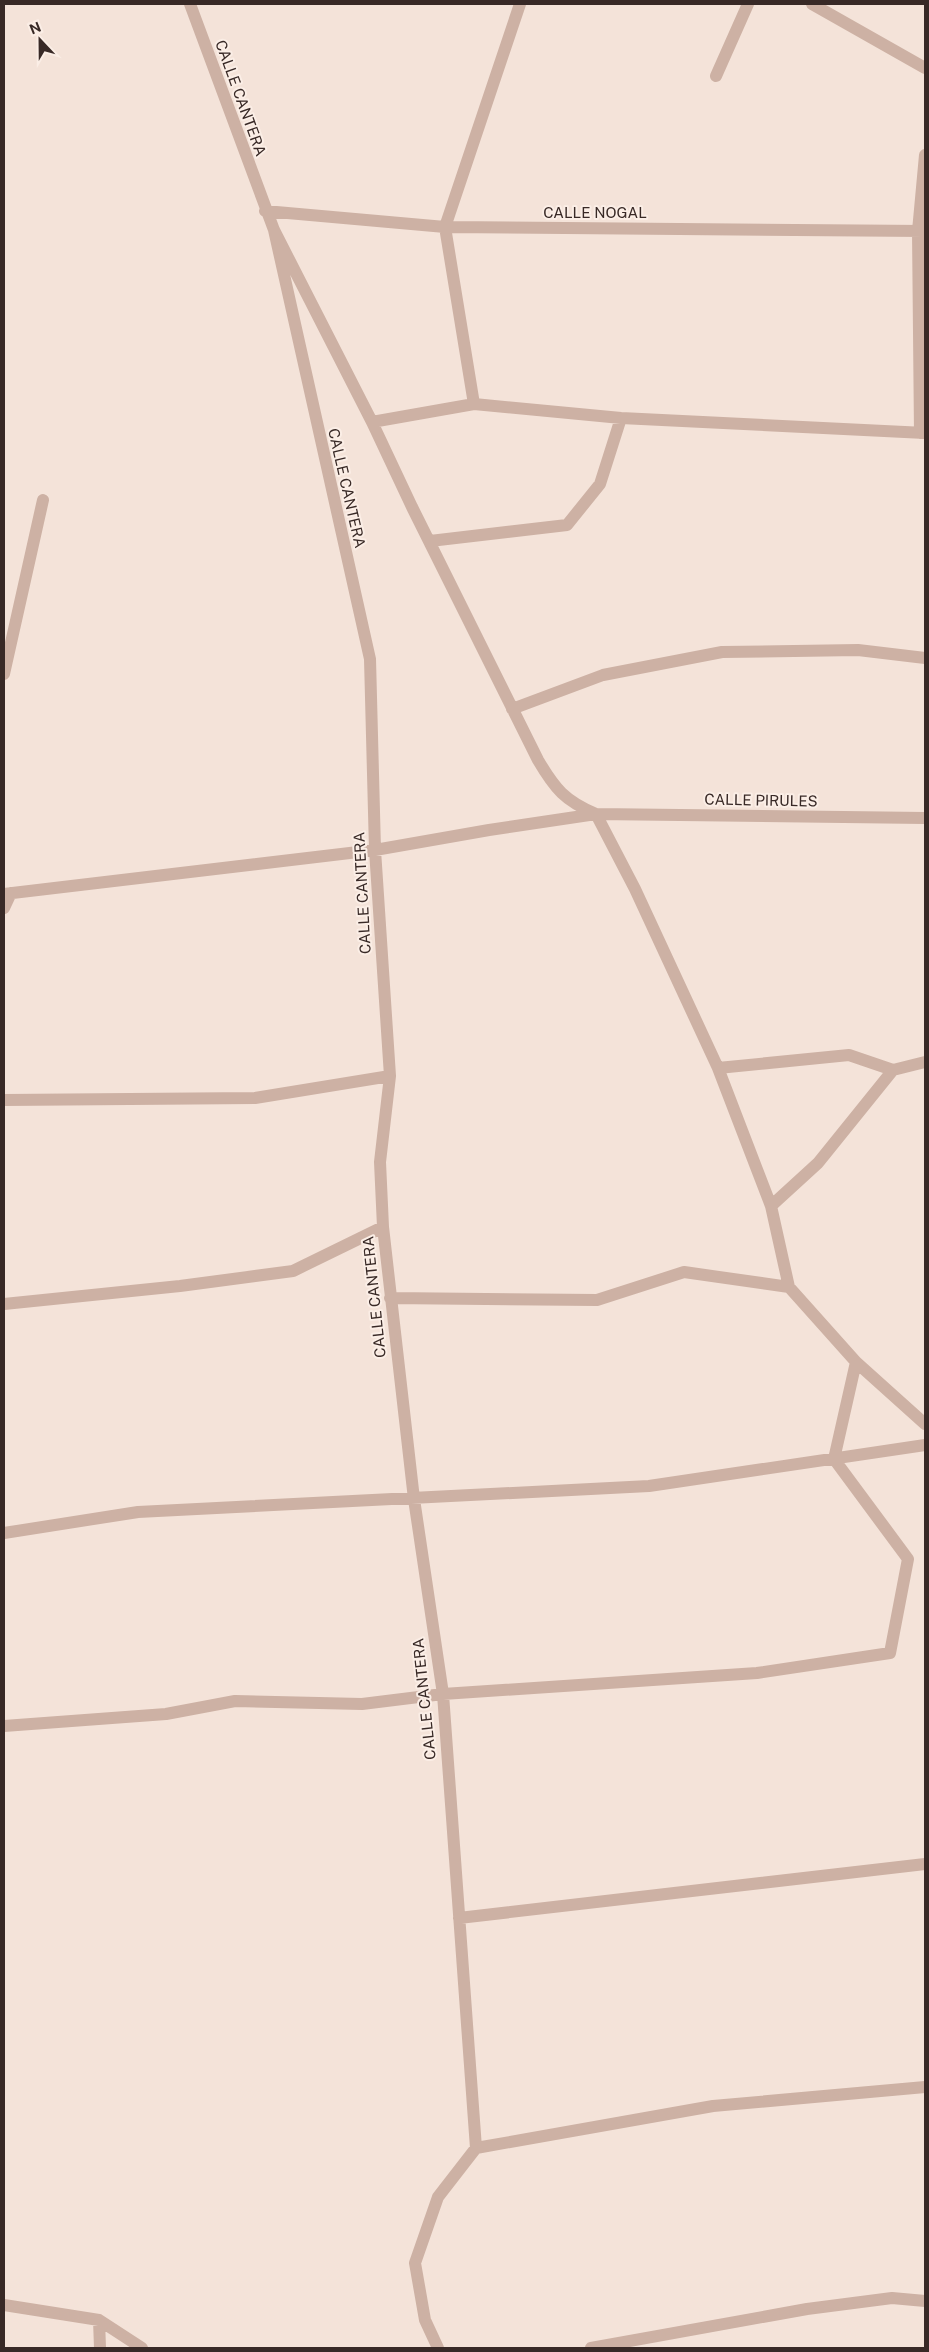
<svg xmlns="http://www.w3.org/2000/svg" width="929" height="2352" font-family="'Public Sans',sans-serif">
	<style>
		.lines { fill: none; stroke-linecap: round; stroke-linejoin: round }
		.minor { stroke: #cdb1a4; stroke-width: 12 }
		.labels { text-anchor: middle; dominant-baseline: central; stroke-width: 4; stroke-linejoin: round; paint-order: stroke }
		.street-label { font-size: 15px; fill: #382926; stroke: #fbeee6 }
	</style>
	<rect width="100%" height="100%" fill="#f4e3d9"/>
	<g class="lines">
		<!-- minor -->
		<path class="minor" d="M 190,4 L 274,230 L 372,422 L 412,507 L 538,760 C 555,789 565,801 596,814
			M 812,4 L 925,68
			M 716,76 L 748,4
			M 265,211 L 445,227 L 925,231
			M 274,230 L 370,659 L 375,850 L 390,1076 L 380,1162 L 383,1227 L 414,1499 L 443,1694 L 476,2148 L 438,2197 L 415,2263 L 425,2320 L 438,2348
			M 474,404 L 621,418 L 925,433
			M 372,422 L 474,404 L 445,227 L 520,4
			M 920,433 L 918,231 L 925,155
			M 430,541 L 567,525 L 600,484 L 621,418
			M 4,674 L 43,500
			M 512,709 L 603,675 L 722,652 L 858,650 L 925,658
			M 596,814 L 635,889 L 718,1068 L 771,1206 L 789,1287 L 856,1362 L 925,1424
			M 4,894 L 375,850 L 489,830 L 596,814 L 925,818
			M 4,908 L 11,893
			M 718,1068 L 849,1055 L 893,1070
			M 4,1100 L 255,1098 L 390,1076
			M 771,1206 L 818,1163 L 893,1070 L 925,1062
			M 390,1298 L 597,1300 L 684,1272 L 789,1287
			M 4,1304 L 180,1286 L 293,1271 L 383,1227
			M 4,1533 L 138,1512 L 649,1486 L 925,1445
			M 4,1726 L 166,1714 L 235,1701 L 362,1704 L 443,1694 L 757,1673 L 890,1653 L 908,1559 L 834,1459 L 856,1362
			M 459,1918 L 925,1864
			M 476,2148 L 713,2106 L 925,2087
			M 4,2305 L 99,2320 L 142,2348
			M 99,2320 L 100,2348
			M 591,2348 L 807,2309 L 892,2298 L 925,2301"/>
	</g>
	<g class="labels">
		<!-- street labels -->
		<g class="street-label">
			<text transform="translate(241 98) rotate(70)">CALLE CANTERA</text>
			<text x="595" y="212">CALLE NOGAL</text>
			<text transform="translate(347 488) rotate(77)">CALLE CANTERA</text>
			<text transform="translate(761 800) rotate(1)">CALLE PIRULES</text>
			<text transform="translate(362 893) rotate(-93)">CALLE CANTERA</text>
			<text transform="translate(374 1297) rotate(-96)">CALLE CANTERA</text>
			<text transform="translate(424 1699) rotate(-96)">CALLE CANTERA</text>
		</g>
	</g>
	<!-- border -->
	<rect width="929" height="2352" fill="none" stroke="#382926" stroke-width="10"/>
	<!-- north arrow -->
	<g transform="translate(40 40) rotate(338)" stroke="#fbeee6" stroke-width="4" paint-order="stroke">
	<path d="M0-4L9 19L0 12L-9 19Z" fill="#382926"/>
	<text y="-8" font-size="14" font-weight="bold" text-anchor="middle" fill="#382926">N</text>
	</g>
</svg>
